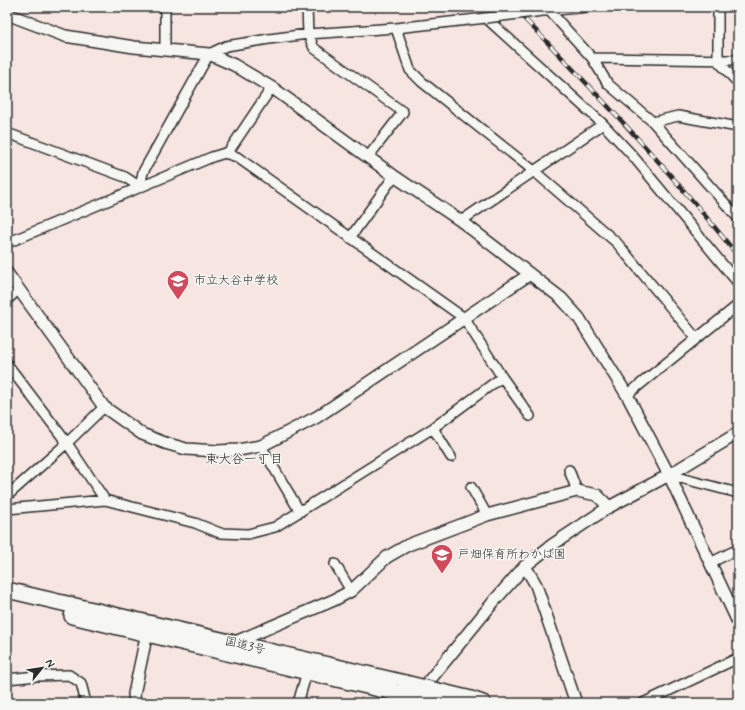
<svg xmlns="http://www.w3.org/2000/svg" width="745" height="710" font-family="Mynerve,'Klee One',sans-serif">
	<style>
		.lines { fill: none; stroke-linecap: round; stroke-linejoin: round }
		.minor-casing { stroke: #2b2b2b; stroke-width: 12 }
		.tertiary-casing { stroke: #2b2b2b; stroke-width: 14 }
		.trunk-casing { stroke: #2b2b2b; stroke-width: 18 }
		.minor { stroke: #f6f6f2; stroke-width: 9 }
		.tertiary { stroke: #f6f6f2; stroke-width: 11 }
		.trunk { stroke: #f6f6f2; stroke-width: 15 }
		.rail-casing { stroke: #2b2b2b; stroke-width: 4.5 }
		.rail { stroke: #f6f6f2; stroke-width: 3; stroke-dasharray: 9; stroke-linecap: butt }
		.minor-bridge-casing { stroke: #2b2b2b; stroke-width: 12; stroke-linecap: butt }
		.trunk-bridge-casing { stroke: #2b2b2b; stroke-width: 18; stroke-linecap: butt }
		.minor-bridge { stroke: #f6f6f2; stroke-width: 9 }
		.trunk-bridge { stroke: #f6f6f2; stroke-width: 15 }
		.labels { text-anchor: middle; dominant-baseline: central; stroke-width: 3; stroke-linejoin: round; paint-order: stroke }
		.poi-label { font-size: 12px; fill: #2b2b2b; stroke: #f6f6f2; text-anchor: start }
		.street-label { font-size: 12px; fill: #2b2b2b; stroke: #f6f6f2 }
		.neighbourhood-label { font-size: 13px; fill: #2b2b2b; stroke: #f6f6f2 }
	</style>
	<rect width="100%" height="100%" fill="#f7e5e1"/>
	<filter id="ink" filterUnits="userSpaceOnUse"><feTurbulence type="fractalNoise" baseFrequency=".025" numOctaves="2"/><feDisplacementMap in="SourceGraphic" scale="8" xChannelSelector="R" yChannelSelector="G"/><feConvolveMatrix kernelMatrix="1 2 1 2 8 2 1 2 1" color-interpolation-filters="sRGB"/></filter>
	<g filter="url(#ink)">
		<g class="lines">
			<!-- minor casing -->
			<g class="minor-casing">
				<path id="minor" d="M 165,7 L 165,50
					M 307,7 L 308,34 L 314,48 L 403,112 L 368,157
					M 546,7 L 592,58 L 608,84 L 653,122 L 738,218
					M 718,7 L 718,61 L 738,83
					M 546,11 L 588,7
					M 396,28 L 410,70 L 422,82 L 534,171 L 617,243 L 696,338
					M 592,58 L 738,60
					M 653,122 L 678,116 L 738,127
					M 7,133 L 125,177 L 140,187
					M 227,154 L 272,87
					M 140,187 L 143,172 L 209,54 L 226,46 L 269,39 L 308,34 L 396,28 L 486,18 L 603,124 L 632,155 L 738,283
					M 461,221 L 603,124
					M 350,238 L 394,176
					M 7,243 L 212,157 L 225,153 L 237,157 L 464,318 L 502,377 L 530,416
					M 7,300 L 19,289
					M 7,364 L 67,443 L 105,500
					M 627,395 L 738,305
					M 433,428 L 451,457
					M 261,446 L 300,512
					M 569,470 L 577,491
					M 669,475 L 738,493
					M 471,487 L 487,515
					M 7,496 L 67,443 L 104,407
					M 7,509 L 105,500 L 195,523 L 220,533 L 248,534 L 275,527 L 433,428 L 502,377
					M 710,563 L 738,549
					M 335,564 L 351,591
					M 7,679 L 37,676 L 69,675 L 81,683 L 86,703
					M 298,703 L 307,672
					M 643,703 L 738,658"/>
			</g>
			<!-- tertiary casing -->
			<g class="tertiary-casing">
				<path id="tertiary" d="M 7,14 L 65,36 L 134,47 L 209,54 L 234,65 L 274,89 L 394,176 L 461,221 L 561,298 L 579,318 L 627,395 L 669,475 L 738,622
					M 7,273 L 104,407 L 142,434 L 165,443 L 186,449 L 217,451 L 238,450 L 261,446 L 317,417 L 530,274
					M 525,566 L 536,585 L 576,703
					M 233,643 L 334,600 L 351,591 L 387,557 L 408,545 L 487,515 L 577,491 L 597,495 L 609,507
					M 420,692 L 495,600 L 525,566 L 552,545 L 609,507 L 669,475 L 738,433
					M 135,703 L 134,694 L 148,628"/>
			</g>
			<!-- trunk casing -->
			<g class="trunk-casing">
				<path id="trunk" d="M 7,590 L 405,683
					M 72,616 L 396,693
					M 471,699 L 483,703"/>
			</g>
			<!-- minor -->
			<use href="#minor" class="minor"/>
			<!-- tertiary -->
			<use href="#tertiary" class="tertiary"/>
			<!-- trunk -->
			<use href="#trunk" class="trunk"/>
			<!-- rail casing -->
			<g class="rail-casing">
				<path id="rail" d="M 513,7 C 591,87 668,168 738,256"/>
			</g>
			<!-- rail -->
			<use href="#rail" class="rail"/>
			<!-- minor-bridge casing -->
			<g class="minor-bridge-casing">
				<path id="minor-bridge" d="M 486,18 L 543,11"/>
			</g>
			<!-- trunk-bridge casing -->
			<g class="trunk-bridge-casing">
				<path id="trunk-bridge" d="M 405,683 L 471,699
					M 396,693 L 440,703"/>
			</g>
			<!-- minor-bridge -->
			<use href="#minor-bridge" class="minor-bridge"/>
			<!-- trunk-bridge -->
			<use href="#trunk-bridge" class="trunk-bridge"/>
		</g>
	</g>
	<!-- icons -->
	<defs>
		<g id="school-pin" transform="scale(1.15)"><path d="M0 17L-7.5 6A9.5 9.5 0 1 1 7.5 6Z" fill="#d1495b" stroke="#f6f6f2"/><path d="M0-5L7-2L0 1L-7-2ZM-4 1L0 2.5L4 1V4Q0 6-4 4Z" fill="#fff"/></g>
	</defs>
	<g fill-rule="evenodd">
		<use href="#school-pin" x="178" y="281"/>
		<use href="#school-pin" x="442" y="555"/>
	</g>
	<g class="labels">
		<!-- poi labels -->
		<g class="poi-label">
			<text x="194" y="281">市立大谷中学校</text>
			<text x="458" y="555">戸畑保育所わかば園</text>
		</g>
		<!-- street labels -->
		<g class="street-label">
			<text transform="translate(245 646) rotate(13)">国道3号</text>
		</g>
		<!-- neighbourhood labels -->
		<g class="neighbourhood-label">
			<text x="244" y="459">東大谷一丁目</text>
		</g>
	</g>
	<!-- margin -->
	<rect width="745" height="710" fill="none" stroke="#f6f6f2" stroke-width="24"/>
	<rect x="12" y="12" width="721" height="686" fill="none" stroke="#2b2b2b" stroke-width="1.5" filter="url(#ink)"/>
	<!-- north arrow -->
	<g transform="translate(42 668) rotate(60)" stroke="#f6f6f2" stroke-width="3" paint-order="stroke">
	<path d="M0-3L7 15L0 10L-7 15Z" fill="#2b2b2b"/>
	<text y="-6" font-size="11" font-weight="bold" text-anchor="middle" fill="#2b2b2b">N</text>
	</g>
</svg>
